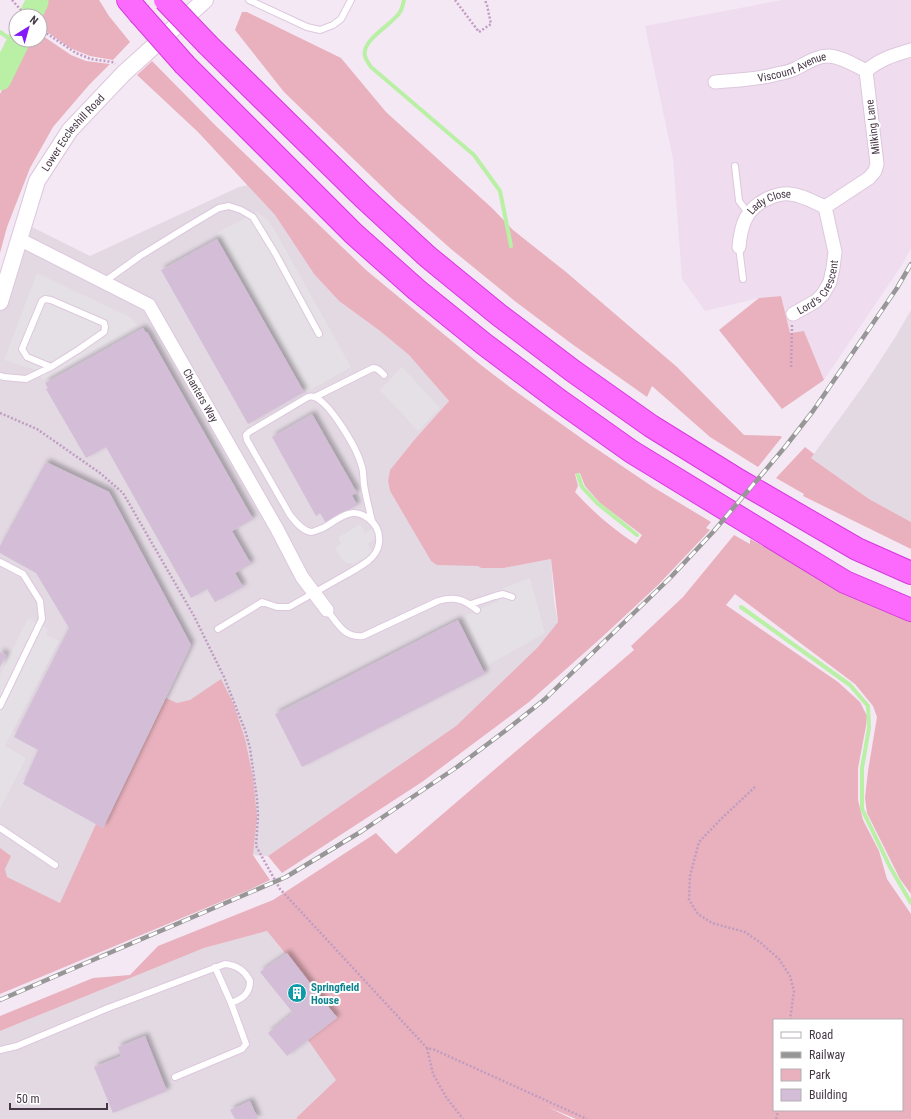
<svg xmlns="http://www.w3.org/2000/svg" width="911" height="1119" font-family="'Roboto Condensed',sans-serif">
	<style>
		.residential { fill: #efddef }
		.industrial { fill: #e2d9e3 }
		.green { fill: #e8b1bd; fill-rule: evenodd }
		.parking { fill: #e5e0e5 }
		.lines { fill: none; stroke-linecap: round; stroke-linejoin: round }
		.stream { stroke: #b9f0a5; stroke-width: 4 }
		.river { stroke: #b9f0a5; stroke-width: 23 }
		.building { fill: #d4bdd6; filter: url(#shadow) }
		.service-casing { stroke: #ddc7dd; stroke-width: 8 }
		.minor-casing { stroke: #ddc7dd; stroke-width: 15 }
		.tertiary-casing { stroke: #ddc7dd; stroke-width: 18 }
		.motorway-casing { stroke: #d639dd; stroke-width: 24 }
		.path { stroke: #c09cc1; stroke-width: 2.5; stroke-dasharray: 2 2; stroke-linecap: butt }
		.service { stroke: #fff; stroke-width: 6 }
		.minor { stroke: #fff; stroke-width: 13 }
		.tertiary { stroke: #fff; stroke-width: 16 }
		.motorway { stroke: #fb6afd; stroke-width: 22 }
		.rail-casing { stroke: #979797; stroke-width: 4.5 }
		.rail { stroke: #fff; stroke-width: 3; stroke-dasharray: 9; stroke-linecap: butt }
		.motorway-bridge-casing { stroke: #d639dd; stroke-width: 24; stroke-linecap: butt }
		.motorway-bridge { stroke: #fb6afd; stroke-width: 22 }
		.labels { text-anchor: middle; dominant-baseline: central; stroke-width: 4; stroke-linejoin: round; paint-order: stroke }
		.street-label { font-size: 11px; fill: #463747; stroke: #fff }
		.culture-label { font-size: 11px; font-weight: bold; fill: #0d838f; stroke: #fff; text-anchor: start }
	</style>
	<defs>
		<filter id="shadow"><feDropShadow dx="3.5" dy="-3.5" stdDeviation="2" flood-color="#0004"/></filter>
	</defs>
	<rect width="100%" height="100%" fill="#f4e8f4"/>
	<!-- residential -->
	<path class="residential" d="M 782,0 L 911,0 L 911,248 L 904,262 L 824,380 L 804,331 L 790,333 L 780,296 L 759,298 L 705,311 L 682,279 L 673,159 L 645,26 Z"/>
	<!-- industrial -->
	<path class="industrial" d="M 248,185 L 275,215 L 314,274 L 339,301 L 380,331 L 409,355 L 449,401 L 415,439 L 390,470 L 388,481 L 390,491 L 431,561 L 478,566 L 481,568 L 504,568 L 551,559 L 554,601 L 558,622 L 538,647 L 456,726 L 268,856 L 252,855 L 0,971 L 0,302 L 24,223 L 90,256 L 239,187 Z
		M 911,310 L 911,522 L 869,499 L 811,458 L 866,382 L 896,336 Z
		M 267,931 L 337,1018 L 336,1080 L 296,1118 L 298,1119 L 0,1119 L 0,1031 L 204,948 Z"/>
	<!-- green -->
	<path class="green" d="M 35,0 L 99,0 L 109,16 L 130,42 L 113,60 L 90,56 L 70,48 L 40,27 L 40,16 L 39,16 L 42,7 Z
		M 242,12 L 247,12 L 341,58 L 386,112 L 492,208 L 513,230 L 566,272 L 677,367 L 744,435 L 780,436 L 782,437 L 758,467 L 710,437 L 652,386 L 647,397 L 572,344 L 516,302 L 451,249 L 397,201 L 284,92 L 235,30 Z
		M 40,34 L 71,55 L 86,61 L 110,64 L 89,85 L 53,127 L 30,168 L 7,227 L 0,253 L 0,94 L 28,40 L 40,40 Z
		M 152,61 L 216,126 L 366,270 L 481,365 L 511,388 L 588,443 L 653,487 L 711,522 L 706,528 L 710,530 L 658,585 L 601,638 L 529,702 L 422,782 L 282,873 L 268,856 L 456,726 L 538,647 L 558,622 L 551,559 L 504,568 L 481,568 L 478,566 L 437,565 L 431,561 L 390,491 L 388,481 L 390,470 L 415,439 L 449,401 L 409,355 L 380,331 L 339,301 L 314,274 L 275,215 L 198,132 L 137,75 ZM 580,473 L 585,486 L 600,503 L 642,535 L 636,544 C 614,530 593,512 575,492 L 578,486 L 575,474 Z
		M 781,296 L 790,333 L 804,331 L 824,380 L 782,409 L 719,330 L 759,298 Z
		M 805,447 L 814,454 L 811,458 L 869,499 L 911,522 L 911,549 L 803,496 L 804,494 L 776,478 Z
		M 734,535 L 750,544 L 750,539 C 803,568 856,597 911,621 L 911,894 L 900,879 L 867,813 L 865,798 L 868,771 L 877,717 L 873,706 L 855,684 L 735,594 L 726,605 L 838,682 L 860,702 L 867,716 L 866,726 L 858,768 L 858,800 L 863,820 L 879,851 L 887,879 L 911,914 L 911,1119 L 576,1119 L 548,1107 L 572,1119 L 298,1119 L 296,1118 L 336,1080 L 308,1040 L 337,1017 L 267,931 L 204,948 L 0,1031 L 0,1016 L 93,978 L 130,975 L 158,946 L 273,900 L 376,833 L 396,854 L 634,650 L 631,646 L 683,597 ZM 774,1020 L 902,1020 L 902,1110 L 774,1110 Z
		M 221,679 L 234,705 L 245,739 L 253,778 L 257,817 L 253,855 L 270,880 L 249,890 L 0,994 L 0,848 L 11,856 L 5,869 L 7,877 L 60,903 L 96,824 L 103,828 L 166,698 L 177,703 L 190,700 Z"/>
	<!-- parking -->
	<path class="parking" d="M 257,212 L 268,220 L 274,229 L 351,367 L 307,392 L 217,233 Z
		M 37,273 L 130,317 L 137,325 L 43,380 L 36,370 L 4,360 Z
		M 402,367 L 440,408 L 418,431 L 380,390 Z
		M 360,524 L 365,533 L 372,529 L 377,537 L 368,544 L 373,553 L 354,564 L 347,563 L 342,559 L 335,548 L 341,543 L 338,538 Z
		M 530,578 L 545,633 L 488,665 L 465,616 L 498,601 L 494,592 Z
		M 28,618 L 48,629 L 46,635 L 59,641 L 5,746 L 26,758 L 0,809 L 0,675 Z"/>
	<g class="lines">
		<!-- stream -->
		<path class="stream" d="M 404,0 C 403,4 402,9 400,12 C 392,25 361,40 365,56 C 366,60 369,64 371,67 L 474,155 L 500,191 L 511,246
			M 0,32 L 10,39 L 18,42
			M 578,475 L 582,487 L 597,503 L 637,535
			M 741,607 L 850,685 L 868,706 L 869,728 L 862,768 L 862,809 L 890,867 L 911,903"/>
		<!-- river -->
		<path class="river" d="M 30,16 L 37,2
			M 0,79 L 19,40"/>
	</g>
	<!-- building -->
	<path class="building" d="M 217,239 L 304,392 L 248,424 L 161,270 Z
		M 143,328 L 146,333 L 147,332 L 253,519 L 232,531 L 251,564 L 235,573 L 243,587 L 215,602 L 207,589 L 191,598 L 106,447 L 86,458 L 46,389 L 48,388 L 45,383 Z
		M 312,414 L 357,493 L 352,495 L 357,505 L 326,523 L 320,513 L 316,516 L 272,437 Z
		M 46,462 L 109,492 L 191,645 L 103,828 L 23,784 L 38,750 L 14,737 L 69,628 L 36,573 L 0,553 L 0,546 Z
		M 458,620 L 485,674 L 302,767 L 275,714 Z
		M 0,652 L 6,655 L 0,667 Z
		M 287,953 L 337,1018 L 287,1056 L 268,1033 L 293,1013 L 260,972 Z
		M 145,1036 L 167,1091 L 113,1113 L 94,1067 L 121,1056 L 118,1047 Z
		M 250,1101 L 258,1119 L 235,1119 L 230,1110 Z"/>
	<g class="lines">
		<!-- service casing -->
		<g class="service-casing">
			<path id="service" d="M 249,0 L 307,27 L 320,30 L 333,25 L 341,19 L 351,0
				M 735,166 L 739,201 L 749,214
				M 739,247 L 743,279
				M 104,282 L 140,256 L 192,224 L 219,208 L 229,206 L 241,210 L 253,217 L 275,253 L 319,334
				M 0,376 L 4,377 L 26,379 L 51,367 L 78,350 L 104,332 L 105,327 L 104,323 L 51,300 L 45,299 L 42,301 L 22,349 L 27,357 L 51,367
				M 315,397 L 373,368 C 378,368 380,371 384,375
				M 0,562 L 23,574 L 40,601 L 42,619 L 0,706
				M 471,604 L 495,596 L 503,594 L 512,597
				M 327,610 C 338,624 344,638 363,636 L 438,601 C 454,596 464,599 477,610
				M 218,629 L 262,602 L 277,607 L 289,607 C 307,597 324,587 342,577 C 351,572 360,567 368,561 C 373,557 378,551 379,543 C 380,534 377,525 369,519 C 351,505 339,519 323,528 C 319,529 315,532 311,532 C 302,531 295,521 290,515 L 247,440 L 246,435 L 249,432 L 308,397 C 311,396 312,396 314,397 C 330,402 357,449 361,464 C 364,471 363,478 364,485 C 366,497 369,509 372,521
				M 0,828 L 55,865
				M 0,1050 L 17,1046 L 108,1008 L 225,964 C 236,965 245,971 250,981 C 250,994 242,999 231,1003
				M 175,1077 L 242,1049 L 246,1044 L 231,1003 L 215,967"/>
		</g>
		<!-- minor casing -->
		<g class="minor-casing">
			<g id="minor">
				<path id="s1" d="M 715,82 C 735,80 757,80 777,74 C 783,73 791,71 797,68 C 808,62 817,56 829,56 C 842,57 855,65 866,71"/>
				<path d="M 825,207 L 869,178 L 875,171 L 877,164 L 866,71 C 880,59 894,55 911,50"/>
				<path id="s2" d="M 19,239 L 149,305 L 277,529 L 302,577 L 327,610"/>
				<path id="s3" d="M 739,247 C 741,224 746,208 769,198 C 776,195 783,193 790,194 C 802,195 814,202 825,207"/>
				<path id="s4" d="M 793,314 L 816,301 L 823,294 L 830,282 L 833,268 L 835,252 L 825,207"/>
			</g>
		</g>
		<!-- tertiary casing -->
		<g class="tertiary-casing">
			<g id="tertiary">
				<path id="s5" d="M 0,302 L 37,181 L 70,130 L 124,73 L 205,0"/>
			</g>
		</g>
		<!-- motorway casing -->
		<g class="motorway-casing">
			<path id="motorway" d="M 128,0 L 139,13
				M 208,45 L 364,198 L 428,257 L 499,315 L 573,371 L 651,426 L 738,480 L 857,549 L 911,573
				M 185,65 L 354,234 L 417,290 L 484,344 L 560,401 L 632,452 L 845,582 L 911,610"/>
		</g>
		<!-- path -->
		<path class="path" d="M 12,0 L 26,16
			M 455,0 L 479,32 L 491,24 L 487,5 L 485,0
			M 40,29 L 76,53 L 91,59 L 112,62 L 115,64
			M 791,367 L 792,325
			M 0,413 L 37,429 L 100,473 L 123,493 L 194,616 L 224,677 L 245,730 L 250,748 L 257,799 L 258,816 L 256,846 L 280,889 L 427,1048 L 435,1050 L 587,1119
			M 755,787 L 722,818 L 699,842 L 690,876 L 689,900 L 698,914 L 712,923 L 745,932 L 761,943 L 779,959 L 790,976 L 794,991 L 790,1020
			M 427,1048 L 433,1074 L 446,1097 L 463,1119
			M 776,1119 L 777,1117 L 778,1110"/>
		<!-- service -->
		<use href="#service" class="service"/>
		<!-- minor -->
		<use href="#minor" class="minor"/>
		<!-- tertiary -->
		<use href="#tertiary" class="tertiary"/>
		<!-- motorway -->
		<use href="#motorway" class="motorway"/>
		<!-- rail casing -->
		<g class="rail-casing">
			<path id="rail" d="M 0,1000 L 286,877 L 362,831 L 457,767 L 505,731 L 545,699 L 670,578 L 713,532 L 785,447 L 813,411 L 897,288 L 911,264"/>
		</g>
		<!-- rail -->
		<use href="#rail" class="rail"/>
		<!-- motorway-bridge casing -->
		<g class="motorway-bridge-casing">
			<path id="motorway-bridge" d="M 165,0 L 208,45
				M 139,13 L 185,65"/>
		</g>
		<!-- motorway-bridge -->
		<use href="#motorway-bridge" class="motorway-bridge"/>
	</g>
	<!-- icons -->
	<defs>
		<g id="building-disc" transform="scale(1)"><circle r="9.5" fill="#0f9aa8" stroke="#fff"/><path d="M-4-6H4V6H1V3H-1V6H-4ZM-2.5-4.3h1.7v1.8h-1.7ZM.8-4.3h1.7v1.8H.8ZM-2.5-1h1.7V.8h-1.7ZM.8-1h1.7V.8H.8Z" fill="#fff"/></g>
	</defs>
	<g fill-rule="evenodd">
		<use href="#building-disc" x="297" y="993"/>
	</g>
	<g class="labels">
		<!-- street labels -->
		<g class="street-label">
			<text stroke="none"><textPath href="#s1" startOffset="79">Viscount Avenue</textPath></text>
			<text transform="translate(873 127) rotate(-97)">Milking Lane</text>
			<text stroke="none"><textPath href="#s5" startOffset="187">Lower Eccleshill Road</textPath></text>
			<text stroke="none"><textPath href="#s3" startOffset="60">Lady Close</textPath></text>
			<text stroke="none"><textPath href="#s4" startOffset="39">Lord's Crescent</textPath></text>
			<text stroke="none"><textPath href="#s2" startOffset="250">Chanters Way</textPath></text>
		</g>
		<!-- culture labels -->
		<g class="culture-label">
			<text x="311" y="987">Springfield<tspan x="311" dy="13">House</tspan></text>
		</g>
	</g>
	<!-- legend -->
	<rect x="773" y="1019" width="130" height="92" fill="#ffffff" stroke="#b5afb5"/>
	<rect x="781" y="1032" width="20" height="6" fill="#ffffff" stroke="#b5afb5"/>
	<text x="809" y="1039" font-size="12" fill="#463747">Road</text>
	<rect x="781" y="1052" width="20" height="6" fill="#979797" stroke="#b5afb5"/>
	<text x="809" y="1059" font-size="12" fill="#463747">Railway</text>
	<rect x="781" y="1069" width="20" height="12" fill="#e8b1bd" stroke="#b5afb5"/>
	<text x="809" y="1079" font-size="12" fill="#463747">Park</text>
	<rect x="781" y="1089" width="20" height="12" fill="#d4bdd6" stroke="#b5afb5"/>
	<text x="809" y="1099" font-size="12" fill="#463747">Building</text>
	<!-- north arrow -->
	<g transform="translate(28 28) rotate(37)"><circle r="19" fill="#ffffff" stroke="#b5afb5"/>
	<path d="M0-3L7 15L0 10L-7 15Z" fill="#831af9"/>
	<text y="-6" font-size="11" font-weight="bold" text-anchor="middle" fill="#463747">N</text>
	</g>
	<!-- scale -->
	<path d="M10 1103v6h97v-6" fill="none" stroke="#463747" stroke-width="2"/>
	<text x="16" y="1103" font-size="12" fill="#463747" stroke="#ffffff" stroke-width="3" paint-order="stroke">50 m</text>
</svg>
